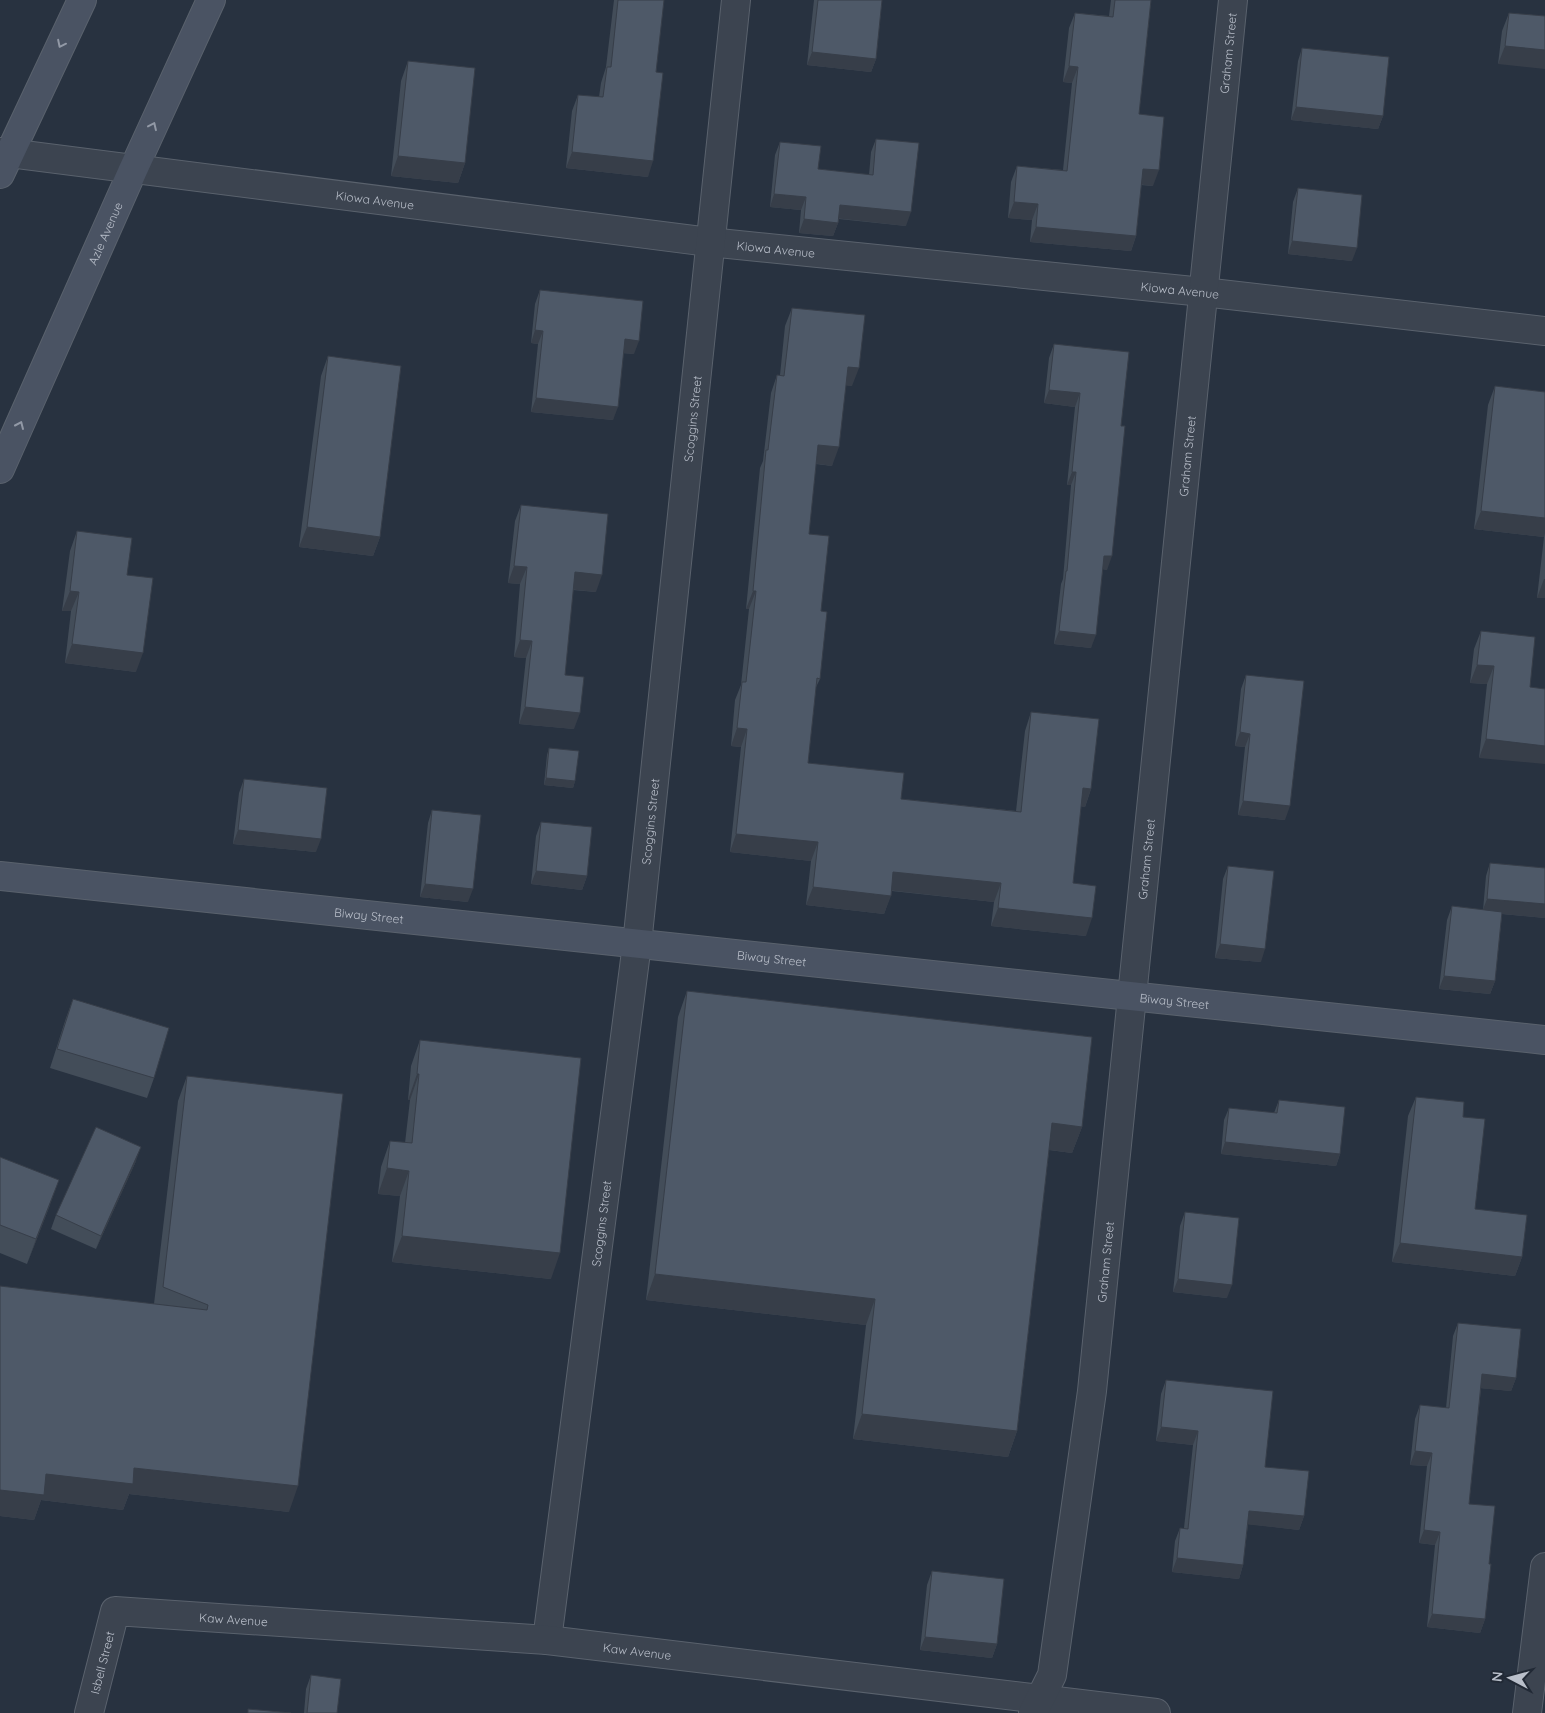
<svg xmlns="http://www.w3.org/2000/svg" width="1545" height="1713" font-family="Quicksand,sans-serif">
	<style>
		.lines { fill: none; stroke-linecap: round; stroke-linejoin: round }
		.street-casing { stroke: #5a626d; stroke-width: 30 }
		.secondary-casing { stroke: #5a626d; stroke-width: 30 }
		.street { stroke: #3c4450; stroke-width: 28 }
		.secondary { stroke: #4a5363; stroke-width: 28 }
		.wall { fill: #434d59 }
		.shaded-wall { fill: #373e49 }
		.building { fill: #4e5968; stroke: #373e49 }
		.oneway { stroke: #9299a6 }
		.labels { text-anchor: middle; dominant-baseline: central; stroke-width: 4; stroke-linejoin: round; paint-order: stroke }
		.street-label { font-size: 12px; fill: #b9bfca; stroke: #212935 }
	</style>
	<rect width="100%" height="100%" fill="#283240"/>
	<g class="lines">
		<!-- street casing -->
		<g class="street-casing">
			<g id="street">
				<path id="s1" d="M 0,152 L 709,242 L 1203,292 L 1545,331"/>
				<path id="s2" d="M 547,1640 L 637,944 L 736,0"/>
				<path id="s3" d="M 89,1713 L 115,1611 L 547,1640 L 1156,1713"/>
				<path id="s4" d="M 1033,1713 L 1052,1675 L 1092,1391 L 1233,0"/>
				<path d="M 1527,1713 L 1545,1567"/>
			</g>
		</g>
		<!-- secondary casing -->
		<g class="secondary-casing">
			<g id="secondary">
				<path d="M 0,174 L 82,0"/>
				<path id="s5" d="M 0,469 L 133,170 L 211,0"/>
				<path id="s6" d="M 0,876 L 1545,1040"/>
			</g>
		</g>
		<!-- street -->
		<use href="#street" class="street"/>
		<!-- secondary -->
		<use href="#secondary" class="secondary"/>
	</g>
	<!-- wall -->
	<path class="wall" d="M 614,0 L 664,0 L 656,72 L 648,177 L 566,168 L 572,111 L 578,95 L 599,97 L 601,83 L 606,67 Z
		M 814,0 L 882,0 L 876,59 L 871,72 L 807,65 Z
		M 1111,0 L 1151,0 L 1139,114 L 1153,186 L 1141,185 L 1136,236 L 1131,251 L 1030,242 L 1032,220 L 1008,218 L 1011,182 L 1017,166 L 1063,170 L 1072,83 L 1063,82 L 1069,28 L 1075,13 L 1109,16 Z
		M 1509,13 L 1545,16 L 1498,64 L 1502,31 Z
		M 1302,48 L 1383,116 L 1378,129 L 1291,120 L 1298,61 Z
		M 408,61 L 465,163 L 458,183 L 391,176 L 401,81 Z
		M 876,139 L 906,226 L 839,219 L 838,223 L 833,236 L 799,233 L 801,210 L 770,207 L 775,155 L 780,142 L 818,169 L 869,175 L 871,152 Z
		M 1298,188 L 1352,261 L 1288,254 L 1293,202 Z
		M 540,290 L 634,354 L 623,353 L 613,420 L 531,412 L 538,344 L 531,343 L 535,304 Z
		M 792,308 L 852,386 L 846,385 L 832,466 L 816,464 L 809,534 L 821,611 L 820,679 L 816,687 L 808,763 L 901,799 L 1016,811 L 1025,731 L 1031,712 L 1091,789 L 1085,807 L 1081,806 L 1073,883 L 1086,936 L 991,926 L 994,902 L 892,891 L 884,914 L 806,905 L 811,861 L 730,852 L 741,747 L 731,746 L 735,700 L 741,685 L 749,609 L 746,609 L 760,468 L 763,461 L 771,393 L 777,375 L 780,375 L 785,326 Z
		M 1054,344 L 1121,426 L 1107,570 L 1103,569 L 1091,648 L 1054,644 L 1061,584 L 1063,579 L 1071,485 L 1067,485 L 1075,407 L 1044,403 L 1049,358 Z
		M 328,356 L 380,537 L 373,556 L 299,547 L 321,376 Z
		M 1495,386 L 1545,392 L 1545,598 L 1537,598 L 1544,537 L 1474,529 L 1488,405 Z
		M 521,505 L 596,592 L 573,590 L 565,675 L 574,729 L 519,724 L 526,658 L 514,657 L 520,584 L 508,583 L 515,521 Z
		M 77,531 L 136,672 L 65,663 L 71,611 L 62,611 L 70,551 Z
		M 1481,631 L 1530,687 L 1479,758 L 1487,684 L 1470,683 L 1474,649 Z
		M 1246,675 L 1285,820 L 1238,815 L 1245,747 L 1235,746 L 1241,689 Z
		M 549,748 L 575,781 L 573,788 L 544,785 L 547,755 Z
		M 244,779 L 316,852 L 233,844 L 239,793 Z
		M 432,810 L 468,902 L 420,897 L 428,823 Z
		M 541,822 L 587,876 L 582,890 L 531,884 L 536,836 Z
		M 1490,863 L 1545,918 L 1502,914 L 1495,981 L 1490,994 L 1439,989 L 1447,920 L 1452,906 L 1483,910 L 1486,876 Z
		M 1228,866 L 1261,962 L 1215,958 L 1223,879 Z
		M 687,991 L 1082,1127 L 1072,1153 L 1049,1150 L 1017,1431 L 1008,1457 L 853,1439 L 866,1325 L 646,1300 L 678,1017 Z
		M 73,999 L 154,1078 L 147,1098 L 50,1068 L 66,1018 Z
		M 420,1040 L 551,1279 L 392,1262 L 400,1196 L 378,1194 L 381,1167 L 390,1141 L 405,1143 L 410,1100 L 408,1100 L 411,1066 Z
		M 187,1076 L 289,1512 L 129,1494 L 123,1510 L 41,1500 L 34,1520 L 0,1516 L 154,1304 L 178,1101 Z
		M 1416,1097 L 1463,1117 L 1475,1209 L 1522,1257 L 1515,1276 L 1392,1262 L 1408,1116 Z
		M 1279,1100 L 1340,1154 L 1336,1166 L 1221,1154 L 1224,1120 L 1229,1108 L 1274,1113 Z
		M 0,1157 L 50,1205 L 27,1264 L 0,1253 Z
		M 136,1161 L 96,1249 L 51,1229 L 56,1215 Z
		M 1185,1212 L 1227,1298 L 1173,1292 L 1180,1226 Z
		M 1458,1323 L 1516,1378 L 1511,1391 L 1481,1388 L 1469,1504 L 1489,1564 L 1485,1619 L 1480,1633 L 1427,1627 L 1435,1545 L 1419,1543 L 1427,1466 L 1410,1465 L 1415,1419 L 1420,1405 L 1446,1408 L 1453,1336 Z
		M 1166,1380 L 1265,1467 L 1304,1516 L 1299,1530 L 1248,1524 L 1243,1565 L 1239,1579 L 1172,1572 L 1175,1541 L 1180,1528 L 1184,1528 L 1193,1445 L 1156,1441 L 1161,1394 Z
		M 932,1571 L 997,1644 L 992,1658 L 920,1650 L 927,1585 Z
		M 311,1675 L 337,1713 L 304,1713 L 306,1689 Z"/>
	<!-- shaded-wall -->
	<path class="shaded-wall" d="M 1505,46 L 1545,50 L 1545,69 L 1498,64 Z
		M 812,52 L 876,59 L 871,72 L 807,65 Z
		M 1069,66 L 1078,67 L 1072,83 L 1063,82 Z
		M 1296,107 L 1383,116 L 1378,129 L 1291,120 Z
		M 572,152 L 653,161 L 648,177 L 566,168 Z
		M 398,156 L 465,163 L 458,183 L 391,176 Z
		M 1143,169 L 1159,170 L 1153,186 L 1137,184 Z
		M 774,194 L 806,197 L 801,210 L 770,207 Z
		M 1014,202 L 1038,204 L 1032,220 L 1008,218 Z
		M 840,205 L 911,212 L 906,226 L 835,218 Z
		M 804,219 L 838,223 L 833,236 L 799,233 Z
		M 1036,227 L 1136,236 L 1131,251 L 1030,242 Z
		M 1292,241 L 1357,248 L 1352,261 L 1288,254 Z
		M 535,330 L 543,331 L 538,344 L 531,343 Z
		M 625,339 L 639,341 L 634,354 L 620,353 Z
		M 848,367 L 859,368 L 852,386 L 841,385 Z
		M 1049,390 L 1080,393 L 1075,407 L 1044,403 Z
		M 536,398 L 618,407 L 613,420 L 531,412 Z
		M 818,445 L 839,447 L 832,466 L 812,463 Z
		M 1072,472 L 1076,472 L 1071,485 L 1067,485 Z
		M 1481,511 L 1545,518 L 1545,533 L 1544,537 L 1474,529 Z
		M 307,527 L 380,537 L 373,556 L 299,547 Z
		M 1104,556 L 1112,556 L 1107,570 L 1100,569 Z
		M 514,566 L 527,567 L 520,584 L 508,583 Z
		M 575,572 L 602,575 L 596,592 L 568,589 Z
		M 1544,579 L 1545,579 L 1545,598 L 1537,598 Z
		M 70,591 L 79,592 L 71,611 L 62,611 Z
		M 753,591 L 756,591 L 749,609 L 746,609 Z
		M 1059,631 L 1096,635 L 1091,648 L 1054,644 Z
		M 520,640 L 532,641 L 526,658 L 514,657 Z
		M 72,644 L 143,653 L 136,672 L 65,663 Z
		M 1477,665 L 1494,666 L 1487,684 L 1470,683 Z
		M 525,707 L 580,713 L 574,729 L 519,724 Z
		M 737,728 L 747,729 L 741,747 L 731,746 Z
		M 1240,732 L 1250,734 L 1245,747 L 1235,746 Z
		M 1486,739 L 1545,746 L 1545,764 L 1479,758 Z
		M 546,778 L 575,781 L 573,788 L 544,785 Z
		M 1083,788 L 1091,789 L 1085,807 L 1076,806 Z
		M 1243,801 L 1290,806 L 1285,820 L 1238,815 Z
		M 238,830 L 321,839 L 316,852 L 233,844 Z
		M 736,834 L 818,842 L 811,861 L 730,852 Z
		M 536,871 L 587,876 L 582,890 L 531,884 Z
		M 893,872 L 1001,883 L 994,902 L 887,890 Z
		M 425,884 L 473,889 L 468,902 L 420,897 Z
		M 813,887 L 891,896 L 884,914 L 806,905 Z
		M 1487,899 L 1545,904 L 1545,918 L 1482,912 Z
		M 998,908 L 1092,918 L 1086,936 L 991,926 Z
		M 1220,944 L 1265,949 L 1261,962 L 1215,958 Z
		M 1444,976 L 1495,981 L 1490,994 L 1439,989 Z
		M 417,1074 L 419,1074 L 410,1100 L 408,1100 Z
		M 1052,1123 L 1082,1127 L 1072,1153 L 1043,1149 Z
		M 1225,1142 L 1340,1154 L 1336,1166 L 1221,1154 Z
		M 141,1147 L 136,1161 L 96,1249 L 101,1236 Z
		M 387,1168 L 409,1171 L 400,1196 L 378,1194 Z
		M 59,1180 L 50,1205 L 27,1264 L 36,1239 Z
		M 402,1236 L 560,1253 L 551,1279 L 392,1262 Z
		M 1400,1243 L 1522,1257 L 1515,1276 L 1392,1262 Z
		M 655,1274 L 875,1299 L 866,1325 L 646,1300 Z
		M 1178,1279 L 1232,1285 L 1227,1298 L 1173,1292 Z
		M 1482,1374 L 1516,1378 L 1511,1391 L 1478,1388 Z
		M 862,1414 L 1017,1431 L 1008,1457 L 853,1439 Z
		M 1161,1427 L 1198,1431 L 1193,1445 L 1156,1441 Z
		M 1415,1451 L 1432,1453 L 1427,1466 L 1410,1465 Z
		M 134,1468 L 298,1486 L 289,1512 L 129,1494 L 123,1510 L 41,1500 L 34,1520 L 0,1516 L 0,1490 L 46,1474 Z
		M 1249,1511 L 1304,1516 L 1299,1530 L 1244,1524 Z
		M 1424,1530 L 1440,1532 L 1435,1545 L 1419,1543 Z
		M 1177,1558 L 1243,1565 L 1239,1579 L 1172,1572 Z
		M 1432,1614 L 1485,1619 L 1480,1633 L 1427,1627 Z
		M 925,1637 L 997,1644 L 992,1658 L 920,1650 Z"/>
	<!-- building -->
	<path class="building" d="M 618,0 L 664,0 L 656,72 L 663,73 L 653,161 L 572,152 L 578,95 L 603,97 L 607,67 L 611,67 Z
		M 818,0 L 882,0 L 876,59 L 812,52 Z
		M 1115,0 L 1151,0 L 1139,114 L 1164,117 L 1159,170 L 1143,169 L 1136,236 L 1036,227 L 1038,204 L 1014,202 L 1017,166 L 1067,171 L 1078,67 L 1069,66 L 1075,13 L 1113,17 Z
		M 1509,13 L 1545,16 L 1545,50 L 1505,46 Z
		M 1302,48 L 1389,57 L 1383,116 L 1296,107 Z
		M 408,61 L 475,68 L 465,163 L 398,156 Z
		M 876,139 L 919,143 L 911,212 L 840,205 L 838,223 L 804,219 L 806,197 L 774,194 L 780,142 L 821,146 L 818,169 L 873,175 Z
		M 1298,188 L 1362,195 L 1357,248 L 1292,241 Z
		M 540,290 L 643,301 L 639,341 L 625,339 L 618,407 L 536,398 L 543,331 L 535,330 Z
		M 792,308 L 865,315 L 859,368 L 848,367 L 839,447 L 818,445 L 809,534 L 829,536 L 821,611 L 827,612 L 820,679 L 817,678 L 808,763 L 904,773 L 901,799 L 1021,812 L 1031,712 L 1099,719 L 1091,789 L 1083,788 L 1073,883 L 1096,886 L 1092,918 L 998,908 L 1001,883 L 893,872 L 891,896 L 813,887 L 818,842 L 736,834 L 747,729 L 737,728 L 742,682 L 746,682 L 756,591 L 753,591 L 766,450 L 768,450 L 777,375 L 784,376 Z
		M 1054,344 L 1129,352 L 1121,426 L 1125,426 L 1112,556 L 1104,556 L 1096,635 L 1059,631 L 1066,571 L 1067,571 L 1076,472 L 1072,472 L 1080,393 L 1049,390 Z
		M 328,356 L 401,366 L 380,537 L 307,527 Z
		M 1495,386 L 1545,392 L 1545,518 L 1481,511 Z
		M 521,505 L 608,514 L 602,575 L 575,572 L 565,675 L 584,677 L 580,713 L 525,707 L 532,641 L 520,640 L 527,567 L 514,566 Z
		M 77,531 L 132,538 L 127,575 L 153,578 L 143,653 L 72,644 L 79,592 L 70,591 Z
		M 1481,631 L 1535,637 L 1530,687 L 1545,689 L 1545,746 L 1486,739 L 1494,666 L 1477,665 Z
		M 1246,675 L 1304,681 L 1290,806 L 1243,801 L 1250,734 L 1240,732 Z
		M 549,748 L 579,751 L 575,781 L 546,778 Z
		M 244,779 L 327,788 L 321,839 L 238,830 Z
		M 432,810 L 481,815 L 473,889 L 425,884 Z
		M 541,822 L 592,827 L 587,876 L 536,871 Z
		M 1490,863 L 1545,868 L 1545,904 L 1487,899 Z
		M 1228,866 L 1274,871 L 1265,949 L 1220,944 Z
		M 1452,906 L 1502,912 L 1495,981 L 1444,976 Z
		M 687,991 L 1092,1037 L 1082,1127 L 1052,1123 L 1017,1431 L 862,1414 L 875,1299 L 655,1274 Z
		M 73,999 L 169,1028 L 154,1078 L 57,1049 Z
		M 420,1040 L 581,1058 L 560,1253 L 402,1236 L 409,1171 L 387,1168 L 390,1141 L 412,1143 L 419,1074 L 417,1074 Z
		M 187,1076 L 343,1094 L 298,1486 L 134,1468 L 133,1484 L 46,1474 L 44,1495 L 0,1490 L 0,1286 L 207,1310 L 208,1305 L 163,1287 Z
		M 1416,1097 L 1464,1102 L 1463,1117 L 1485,1119 L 1475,1209 L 1527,1215 L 1522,1257 L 1400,1243 Z
		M 1279,1100 L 1345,1107 L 1340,1154 L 1225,1142 L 1229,1108 L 1277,1113 Z
		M 96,1127 L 141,1147 L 101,1236 L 56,1215 Z
		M 0,1157 L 59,1180 L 36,1239 L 0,1225 Z
		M 1185,1212 L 1239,1218 L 1232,1285 L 1178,1279 Z
		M 1458,1323 L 1521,1329 L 1516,1378 L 1482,1374 L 1469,1504 L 1495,1506 L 1489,1564 L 1491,1564 L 1485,1619 L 1432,1614 L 1440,1532 L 1424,1530 L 1432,1453 L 1415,1451 L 1420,1405 L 1449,1408 Z
		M 1166,1380 L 1273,1391 L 1265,1467 L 1309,1471 L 1304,1516 L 1249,1511 L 1243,1565 L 1177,1558 L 1180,1528 L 1188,1529 L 1198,1431 L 1161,1427 Z
		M 932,1571 L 1004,1579 L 997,1644 L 925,1637 Z
		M 311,1675 L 341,1679 L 337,1713 L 307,1713 Z
		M 248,1709 L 291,1713 L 248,1713 Z"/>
	<!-- one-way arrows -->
	<defs><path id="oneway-chevron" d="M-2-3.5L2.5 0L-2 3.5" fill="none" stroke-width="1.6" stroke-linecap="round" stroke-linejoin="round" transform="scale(1.25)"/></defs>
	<g class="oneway">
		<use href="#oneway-chevron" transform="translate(61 44) rotate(116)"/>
		<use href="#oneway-chevron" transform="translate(153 126) rotate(-65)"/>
		<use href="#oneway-chevron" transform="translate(20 425) rotate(-66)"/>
	</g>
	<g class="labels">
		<!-- street labels -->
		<g class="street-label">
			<text stroke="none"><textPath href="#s4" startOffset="1674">Graham Street</textPath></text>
			<text stroke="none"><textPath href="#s1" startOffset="378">Kiowa Avenue</textPath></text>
			<text stroke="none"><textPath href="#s5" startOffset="258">Azle Avenue</textPath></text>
			<text stroke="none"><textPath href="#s1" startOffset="782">Kiowa Avenue</textPath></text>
			<text stroke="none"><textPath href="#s1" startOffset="1188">Kiowa Avenue</textPath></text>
			<text stroke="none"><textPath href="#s2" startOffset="1230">Scoggins Street</textPath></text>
			<text stroke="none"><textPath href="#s4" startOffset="1269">Graham Street</textPath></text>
			<text stroke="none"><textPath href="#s2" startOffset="825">Scoggins Street</textPath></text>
			<text stroke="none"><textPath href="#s4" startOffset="864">Graham Street</textPath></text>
			<text stroke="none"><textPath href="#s6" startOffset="371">Biway Street</textPath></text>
			<text stroke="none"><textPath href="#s6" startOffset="776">Biway Street</textPath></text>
			<text stroke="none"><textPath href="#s6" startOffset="1181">Biway Street</textPath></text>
			<text stroke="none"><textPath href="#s2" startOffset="420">Scoggins Street</textPath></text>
			<text stroke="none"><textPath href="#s4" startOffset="459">Graham Street</textPath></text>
			<text stroke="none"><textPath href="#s3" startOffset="224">Kaw Avenue</textPath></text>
			<text stroke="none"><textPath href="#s3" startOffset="629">Kaw Avenue</textPath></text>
			<text stroke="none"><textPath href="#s3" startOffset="52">Isbell Street</textPath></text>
		</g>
	</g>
	<!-- north arrow -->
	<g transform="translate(1510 1678) rotate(276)" stroke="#212935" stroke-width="4" paint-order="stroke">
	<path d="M0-4L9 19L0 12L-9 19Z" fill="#b9bfca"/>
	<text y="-8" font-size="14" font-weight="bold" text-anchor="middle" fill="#b9bfca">N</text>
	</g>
</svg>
